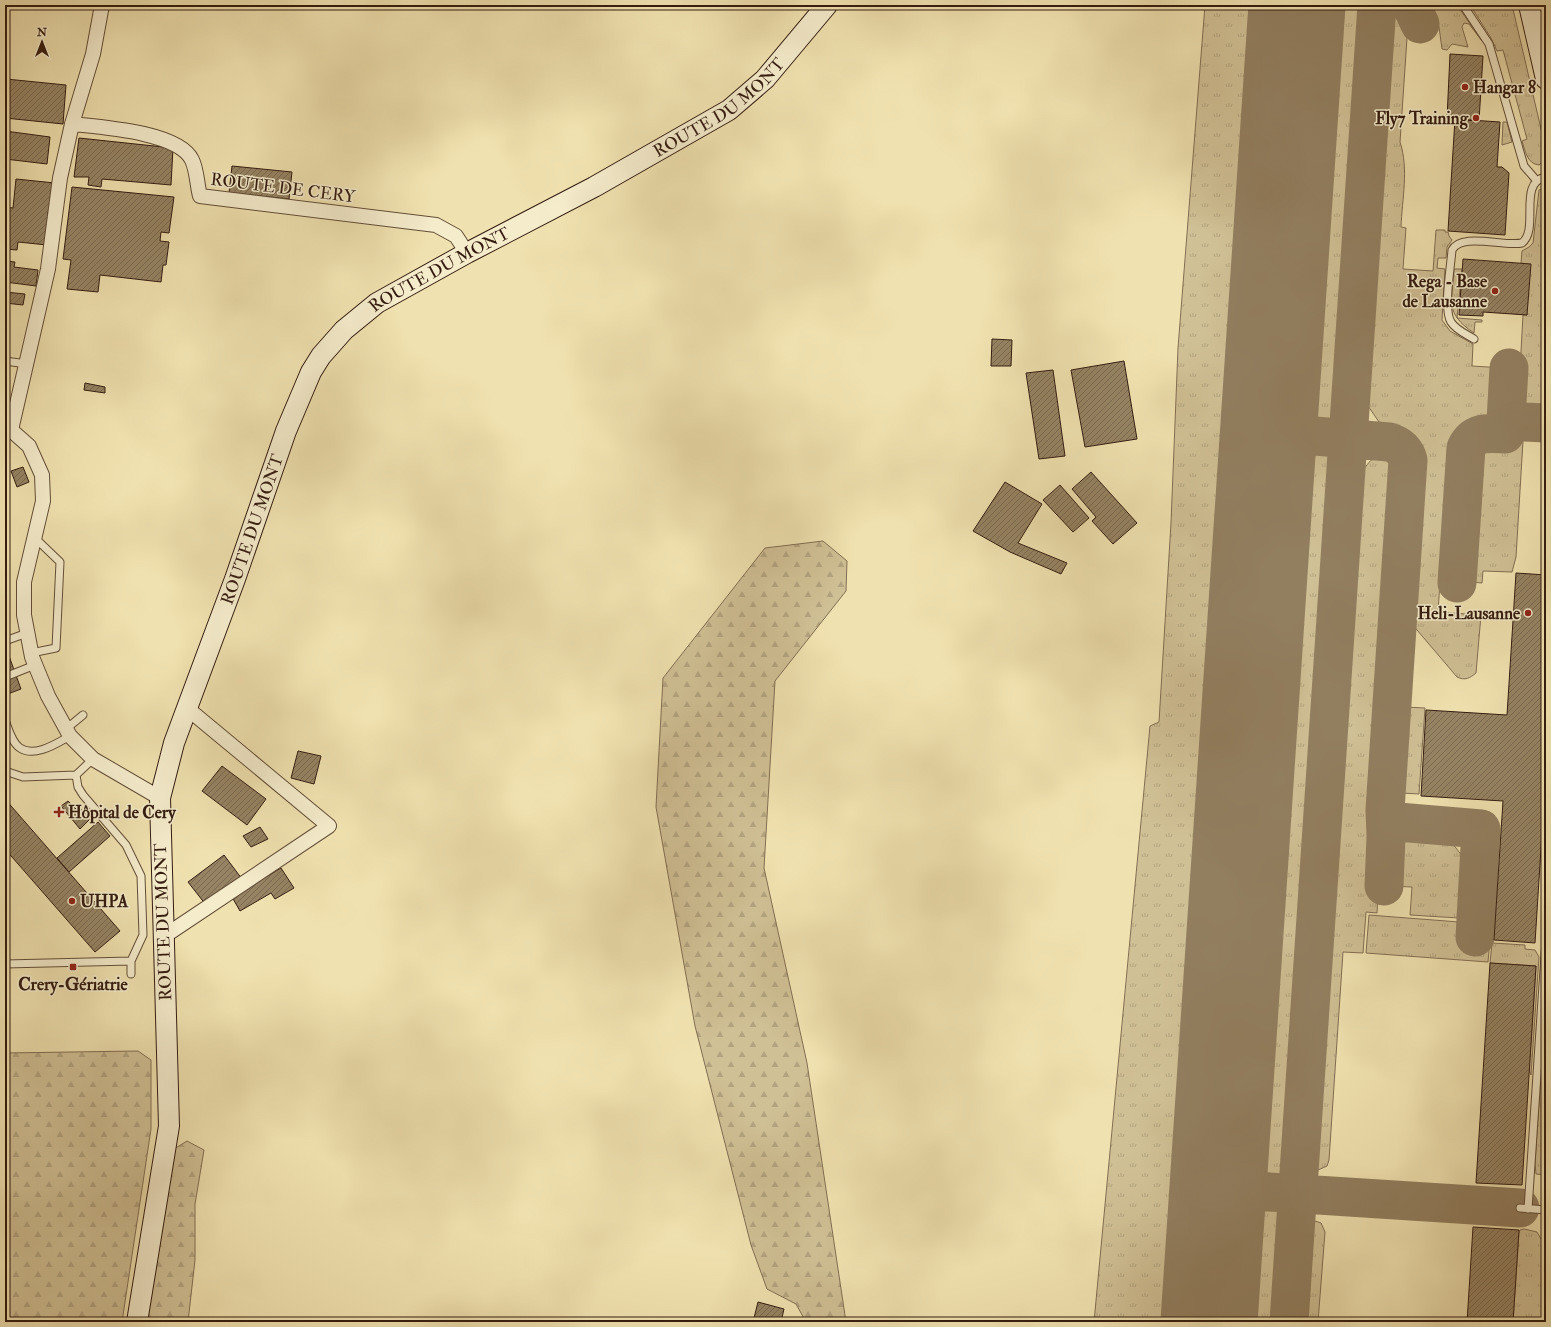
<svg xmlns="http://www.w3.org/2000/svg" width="1551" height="1327" font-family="'IM FELL Double Pica',serif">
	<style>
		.grass { fill: url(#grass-tufts); stroke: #826e52 }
		.forest { fill: url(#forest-firs); stroke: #826e52 }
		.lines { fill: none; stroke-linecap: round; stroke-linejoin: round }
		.taxiway { stroke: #927f60; stroke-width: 39 }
		.runway { stroke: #927f60; stroke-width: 97 }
		.building { fill: url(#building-hatch); stroke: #331c0f }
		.service-casing { stroke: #624e37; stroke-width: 9 }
		.minor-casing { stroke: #624e37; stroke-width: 16 }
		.secondary-casing { stroke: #331c0f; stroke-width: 22 }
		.service { stroke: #f5eccc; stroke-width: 7 }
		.minor { stroke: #f5eccc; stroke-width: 14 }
		.secondary { stroke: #f5eccc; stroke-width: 20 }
		.poi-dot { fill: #8f2418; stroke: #f5eccc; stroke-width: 1.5 }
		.labels { text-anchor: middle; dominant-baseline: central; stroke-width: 3; stroke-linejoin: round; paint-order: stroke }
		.poi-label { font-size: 17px; font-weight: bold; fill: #331c0f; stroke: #f5eccc; text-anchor: start }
		.street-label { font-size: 17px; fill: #331c0f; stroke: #f5eccc }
	</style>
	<defs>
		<pattern id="grass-tufts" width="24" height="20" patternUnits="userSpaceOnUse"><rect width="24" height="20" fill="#d0c095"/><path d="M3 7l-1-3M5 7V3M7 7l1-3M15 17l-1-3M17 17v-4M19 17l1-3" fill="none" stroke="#b3a47f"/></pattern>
		<pattern id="forest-firs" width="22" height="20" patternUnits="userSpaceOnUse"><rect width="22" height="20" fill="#d0c095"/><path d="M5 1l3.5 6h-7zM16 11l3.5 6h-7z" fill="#b3a47f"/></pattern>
		<pattern id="building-hatch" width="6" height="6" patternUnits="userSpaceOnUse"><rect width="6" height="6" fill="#958363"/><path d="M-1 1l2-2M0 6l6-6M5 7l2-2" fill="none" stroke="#7a6a50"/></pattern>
	</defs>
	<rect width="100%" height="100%" fill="#f0e2b0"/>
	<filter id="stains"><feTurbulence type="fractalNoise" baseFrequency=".005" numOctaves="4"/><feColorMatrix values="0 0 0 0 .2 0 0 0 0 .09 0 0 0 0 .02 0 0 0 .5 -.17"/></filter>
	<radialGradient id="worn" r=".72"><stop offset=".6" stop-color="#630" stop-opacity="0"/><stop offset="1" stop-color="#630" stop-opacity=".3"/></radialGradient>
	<!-- grass -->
	<path class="grass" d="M 1205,5 L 1271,5 L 1182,1322 L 1094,1322 L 1150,726 L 1159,722 L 1171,523 L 1178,348 Z
		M 1321,5 L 1368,5 L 1342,404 C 1334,435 1296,432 1294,399 Z
		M 1386,5 L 1393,5 L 1407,38 L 1400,142 C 1409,169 1402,199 1401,227 L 1406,228 L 1403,269 L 1433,271 L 1436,230 L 1445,230 L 1445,232 L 1448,232 L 1449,236 L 1452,240 L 1447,247 L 1446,258 L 1438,258 L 1437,268 L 1445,269 L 1442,320 L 1450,331 L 1473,344 L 1472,366 L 1504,368 L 1499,428 C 1478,433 1468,424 1460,453 L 1451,583 L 1440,582 L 1438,612 L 1481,615 L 1476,673 C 1470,678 1465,681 1457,677 L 1411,623 L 1421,462 C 1417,439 1401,426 1379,422 L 1364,400 L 1360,390 Z
		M 1457,5 L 1482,41 L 1469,24 L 1464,23 L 1462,27 L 1468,47 L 1452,44 L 1447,50 L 1442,49 L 1439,27 L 1425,6 Z
		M 1470,5 L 1512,5 L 1546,150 L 1546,159 L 1539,165 C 1527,164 1525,150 1522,141 L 1527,139 L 1503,50 L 1497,51 L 1491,38 Z
		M 1503,122 L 1507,122 L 1512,142 L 1502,145 Z
		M 1546,186 L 1546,417 C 1502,417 1510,404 1512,368 L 1520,369 L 1523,315 L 1527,315 L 1521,263 L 1522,251 L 1529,247 L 1533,243 L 1539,190 Z
		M 1454,269 L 1462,269 L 1457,318 L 1482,320 L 1482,322 L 1475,322 L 1474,333 C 1444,313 1452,301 1454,269 Z
		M 1485,439 L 1523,441 L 1516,557 L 1512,572 L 1483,571 L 1482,583 C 1473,582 1467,583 1462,575 L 1470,456 L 1475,445 Z
		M 1308,448 C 1325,447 1336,456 1337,473 L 1291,1160 C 1284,1190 1247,1188 1244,1157 L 1290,469 L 1295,456 Z
		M 1383,454 L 1391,458 L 1396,463 L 1371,834 L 1381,835 L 1377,913 L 1366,912 L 1363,953 L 1343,952 L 1329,1160 L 1327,1166 L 1318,1170 L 1312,1168 L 1308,1159 L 1352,488 C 1360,477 1369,455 1383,454 Z
		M 1405,707 L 1425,708 L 1419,794 L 1401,793 L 1398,791 L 1403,711 Z
		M 1392,836 L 1449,839 L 1463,857 L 1459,918 L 1410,915 L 1412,887 L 1389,886 Z
		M 1369,915 L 1459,922 L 1458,937 L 1490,939 L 1488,962 L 1366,953 Z
		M 1492,943 L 1525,945 L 1525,949 L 1535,950 L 1539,957 L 1531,1075 L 1529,1070 L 1536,966 L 1490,963 Z
		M 1546,995 L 1546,1175 L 1536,1174 L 1535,1164 Z
		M 1264,1201 L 1278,1207 L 1286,1219 L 1280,1322 L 1233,1322 L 1241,1216 L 1250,1205 Z
		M 1315,1221 L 1321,1223 L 1325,1232 L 1318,1322 L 1297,1322 L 1303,1231 L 1308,1222 Z
		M 1524,1229 L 1537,1232 L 1546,1248 L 1542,1322 L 1513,1322 L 1519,1233 L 1520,1230 Z"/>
	<!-- forest -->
	<path class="forest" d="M 823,541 L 847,561 L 846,591 L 775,681 L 764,868 L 807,1063 L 846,1322 L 806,1322 L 796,1304 L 767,1289 L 751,1245 L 695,1026 L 656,807 L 663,678 L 765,548 Z
		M 138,1051 L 151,1060 L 151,1129 L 122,1322 L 5,1322 L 5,1053 Z
		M 187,1141 L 204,1150 L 195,1204 L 195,1260 L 188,1322 L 147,1322 L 174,1149 Z"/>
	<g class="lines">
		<!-- taxiway -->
		<path class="taxiway" d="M 1411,5 L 1420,24
			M 1509,368 L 1506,421 L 1546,423
			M 1271,391 C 1274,413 1281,427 1302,435 L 1389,442 C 1399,445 1405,450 1408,460 L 1385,810 L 1386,836 L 1384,886
			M 1265,476 C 1271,452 1277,441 1302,435
			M 1457,583 L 1466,448 C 1474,431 1488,433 1505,434 L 1506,421
			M 1385,810 L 1388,816 L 1398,822 L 1481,829 L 1475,937
			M 1220,1145 C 1223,1169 1229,1183 1254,1191 L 1520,1208
			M 1214,1238 C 1220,1210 1233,1193 1263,1192
			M 1289,1322 L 1377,5"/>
		<!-- runway -->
		<path class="runway" d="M 1209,1322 L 1297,5"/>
	</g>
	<!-- building -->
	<path class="building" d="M 1450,54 L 1483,56 L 1479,121 L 1447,119 Z
		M 6,79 L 66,85 L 63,124 L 5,118 Z
		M 1455,119 L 1500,122 L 1497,167 L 1502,167 L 1509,173 L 1505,235 L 1448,231 Z
		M 5,131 L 50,137 L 47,164 L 5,159 Z
		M 79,138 L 173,148 L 171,185 L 102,179 L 101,187 L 88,185 L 89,177 L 74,177 Z
		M 232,166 L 292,172 L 289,199 L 229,193 Z
		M 16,179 L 55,183 L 51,212 L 48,212 L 47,245 L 18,242 L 17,250 L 5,249 L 5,207 L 13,208 Z
		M 72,187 L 174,197 L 169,233 L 161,232 L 160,241 L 169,242 L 166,265 L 163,265 L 161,282 L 100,275 L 98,292 L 67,289 L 71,260 L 63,259 Z
		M 1463,259 L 1531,264 L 1527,315 L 1483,312 L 1483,316 L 1459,315 Z
		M 6,261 L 15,262 L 14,267 L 38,270 L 36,286 L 5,282 Z
		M 5,292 L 25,294 L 23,305 L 5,303 Z
		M 992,339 L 1012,340 L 1011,366 L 991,366 Z
		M 5,344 L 8,345 L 6,359 L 5,358 Z
		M 1124,361 L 1137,439 L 1085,447 L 1071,370 Z
		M 1053,370 L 1065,456 L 1039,459 L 1026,373 Z
		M 85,383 L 105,387 L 105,393 L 84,390 Z
		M 23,467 L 29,482 L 17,487 L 11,471 Z
		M 1091,472 L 1137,523 L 1113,544 L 1092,521 L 1096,517 L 1072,489 Z
		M 1005,482 L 1042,504 L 1018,543 L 1067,563 L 1061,574 L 1010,552 L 973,531 Z
		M 1060,485 L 1089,518 L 1073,532 L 1043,500 Z
		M 1516,573 L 1546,575 L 1546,769 L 1535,943 L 1494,940 L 1503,801 L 1421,796 L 1426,710 L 1507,715 Z
		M 5,645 L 21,689 L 5,695 Z
		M 298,751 L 321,756 L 314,784 L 291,778 Z
		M 222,766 L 266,799 L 247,825 L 202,791 Z
		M 5,799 L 120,931 L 95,952 L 5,849 Z
		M 68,801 L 78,811 L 81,809 L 91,818 L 80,829 L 61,806 Z
		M 98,822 L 110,836 L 69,872 L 57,858 Z
		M 260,827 L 268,839 L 251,847 L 243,836 Z
		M 224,855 L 242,879 L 206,905 L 188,882 Z
		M 281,868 L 294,888 L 275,899 L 271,893 L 240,911 L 232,897 Z
		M 1490,963 L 1536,966 L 1522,1185 L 1476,1183 Z
		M 1473,1227 L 1519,1230 L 1513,1322 L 1467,1322 Z
		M 758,1302 L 784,1309 L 781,1322 L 753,1322 Z"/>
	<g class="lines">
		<!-- service casing -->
		<g class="service-casing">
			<path id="service" d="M 1463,5 L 1489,44 L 1524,166 L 1537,181
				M 1474,339 C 1466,334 1456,330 1451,322 C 1443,310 1451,265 1452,250 C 1461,232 1504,247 1522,243 C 1540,229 1517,182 1546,177
				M 5,361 L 27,364
				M 5,641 L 27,633
				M 31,653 L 56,648 L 60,562 L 34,537
				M 5,677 L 35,665
				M 5,720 C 8,728 12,743 20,748 C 35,758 57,743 70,736
				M 66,729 L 83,715
				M 93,759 L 76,775 L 78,787 L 83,795 L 126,845 L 141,876 L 143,935 L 131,961 L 131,974
				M 5,771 L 23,777 L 76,775
				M 5,964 L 131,961
				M 1520,1208 L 1546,1210
				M 1528,1209 L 1546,940"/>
		</g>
		<!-- minor casing -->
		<g class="minor-casing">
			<path id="minor" d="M 72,124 C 100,127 179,132 192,160 C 197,170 197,185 200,196 L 436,225 L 456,236 L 467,253
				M 5,428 L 11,430 L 29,446 L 42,475 L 43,501 L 24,582 L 24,615 L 32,657 L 48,696 L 70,736 L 93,759 L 160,798
				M 11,430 L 48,269 L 60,178 L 72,124 L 93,54 L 102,5
				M 163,937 L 329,826 L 188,709"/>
		</g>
		<!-- secondary casing -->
		<g class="secondary-casing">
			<g id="secondary">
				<path d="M 1529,5 L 1546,79"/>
				<path id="s1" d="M 137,1322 L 169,1126 L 160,798 L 174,743 L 235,579 L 286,431 L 311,372 L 321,356 L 344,330 L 377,303 L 467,253 L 594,187 L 729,110 L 765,79 L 827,5"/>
			</g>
		</g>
		<!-- service -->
		<use href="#service" class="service"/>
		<!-- minor -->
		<use href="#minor" class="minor"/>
		<!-- secondary -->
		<use href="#secondary" class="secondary"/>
	</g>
	<!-- markers -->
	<g class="poi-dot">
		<circle cx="1465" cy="87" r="4"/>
		<circle cx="1476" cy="118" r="4"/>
		<circle cx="1495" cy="291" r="4"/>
		<circle cx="1528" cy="613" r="4"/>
		<path d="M57 806h4v4h4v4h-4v4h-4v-4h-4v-4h4z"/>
		<circle cx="72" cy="901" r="4"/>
		<rect x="69" y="963" width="8" height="8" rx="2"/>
	</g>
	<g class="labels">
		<!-- poi labels -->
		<g class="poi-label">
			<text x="1473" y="87">Hangar 8</text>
			<text x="1468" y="118" text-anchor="end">Fly7 Training</text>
			<text x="1487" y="281" text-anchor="end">Rega - Base<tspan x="1487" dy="20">de Lausanne</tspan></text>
			<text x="1520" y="613" text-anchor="end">Heli-Lausanne</text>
			<text x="68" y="812">Hôpital de Cery</text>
			<text x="80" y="901">UHPA</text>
			<text x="73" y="984" text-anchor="middle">Crery-Gériatrie</text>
		</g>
		<!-- street labels -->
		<g class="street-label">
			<text stroke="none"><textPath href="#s1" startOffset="1470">ROUTE DU MONT</textPath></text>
			<text transform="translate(283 188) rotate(7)">ROUTE DE CERY</text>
			<text stroke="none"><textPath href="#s1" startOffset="1146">ROUTE DU MONT</textPath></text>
			<text stroke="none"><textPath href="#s1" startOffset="811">ROUTE DU MONT</textPath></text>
			<text transform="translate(163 922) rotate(-92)">ROUTE DU MONT</text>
		</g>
	</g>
	<!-- margin -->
	<rect width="1551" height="1327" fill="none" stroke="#f0e2b0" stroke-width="20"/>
	<rect x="6" y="6" width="1539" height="1315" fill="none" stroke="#331c0f" stroke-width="2"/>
	<rect x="10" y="10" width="1531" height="1307" fill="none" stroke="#331c0f"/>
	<!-- north arrow -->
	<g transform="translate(42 42)" stroke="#f5eccc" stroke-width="3" paint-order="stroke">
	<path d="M0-3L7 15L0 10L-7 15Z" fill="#331c0f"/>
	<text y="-6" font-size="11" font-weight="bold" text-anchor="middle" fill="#331c0f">N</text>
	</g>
	<rect width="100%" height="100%" filter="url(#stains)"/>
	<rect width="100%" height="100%" fill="url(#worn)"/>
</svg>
